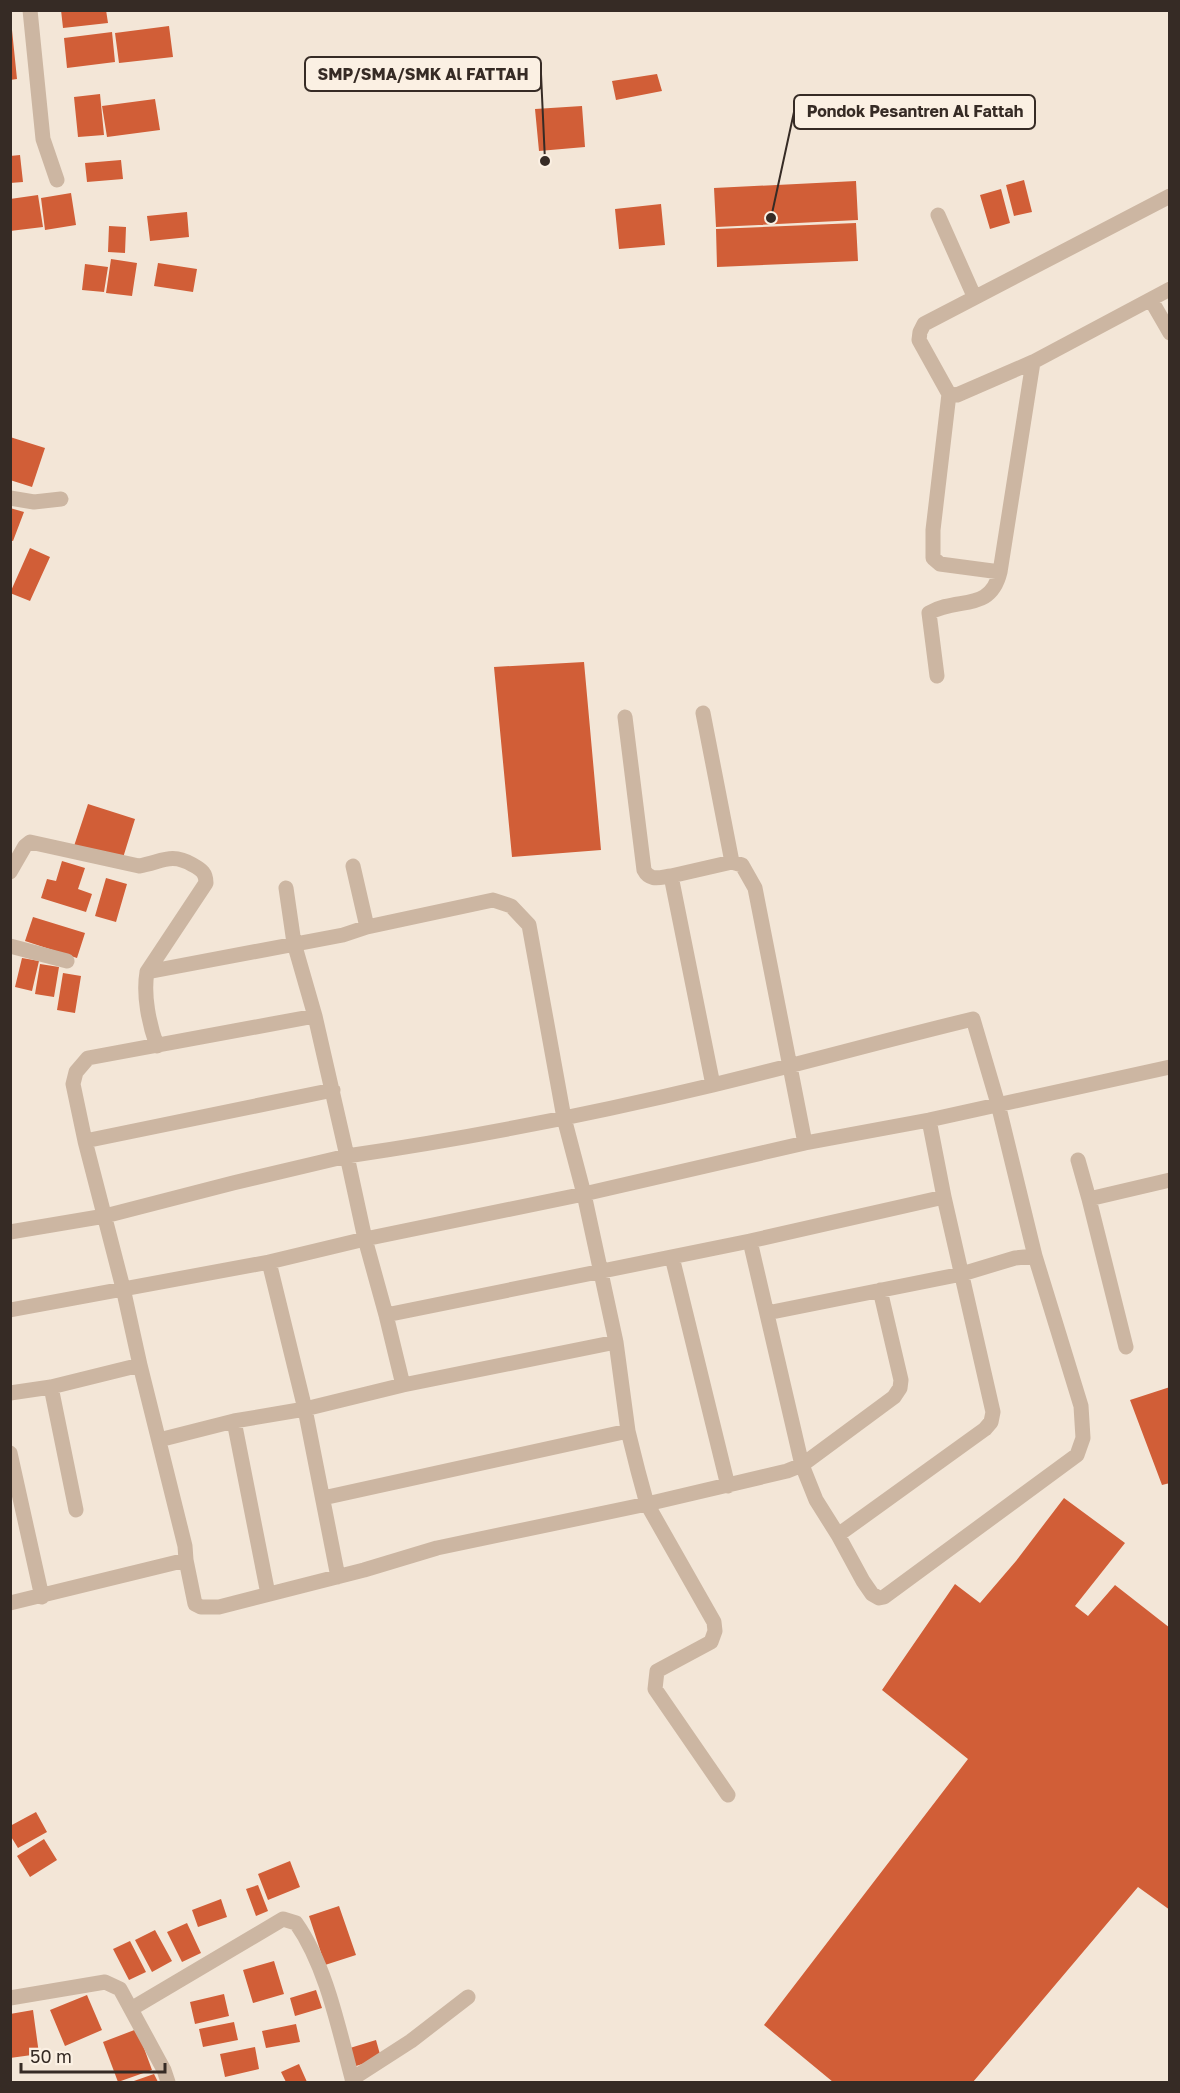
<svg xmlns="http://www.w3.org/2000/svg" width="1180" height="2093" font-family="'Golos Text',sans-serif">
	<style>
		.building { fill: #d15e37 }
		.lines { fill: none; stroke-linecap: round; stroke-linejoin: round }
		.street { stroke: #ccb6a2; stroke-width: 15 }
		.leader { fill: none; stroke: #362b25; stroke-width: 2 }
		.callout-dot { fill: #362b25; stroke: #fbf0e3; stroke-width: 2 }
		.callout { fill: #fbf0e3; stroke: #362b25; stroke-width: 2 }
		.callout-label { font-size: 16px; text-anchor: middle; font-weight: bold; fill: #362b25 }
	</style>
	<rect width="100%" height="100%" fill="#f3e6d7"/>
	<!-- building -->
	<path class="building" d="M 61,10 L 106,10 L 108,23 L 63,28 Z
		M 169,26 L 173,57 L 119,63 L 115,33 Z
		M 10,30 L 12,30 L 17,79 L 10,80 Z
		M 112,32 L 115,62 L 67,68 L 64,38 Z
		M 657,74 L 662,91 L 616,100 L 612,81 Z
		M 100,94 L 104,135 L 78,137 L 74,97 Z
		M 155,99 L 160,130 L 107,137 L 102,106 Z
		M 582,106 L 585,147 L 539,151 L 535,109 Z
		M 20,155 L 23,182 L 10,183 L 10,156 Z
		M 121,160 L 123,179 L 87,182 L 85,163 Z
		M 1024,180 L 1032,212 L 1014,216 L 1006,185 Z
		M 856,181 L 858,220 L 716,227 L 714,188 Z
		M 1001,189 L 1010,223 L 990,229 L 980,195 Z
		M 71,193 L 76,225 L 45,230 L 41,198 Z
		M 38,195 L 43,227 L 10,231 L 10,199 Z
		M 661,204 L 665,245 L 619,249 L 615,209 Z
		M 187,212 L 189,237 L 150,241 L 147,216 Z
		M 856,223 L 858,261 L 717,267 L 716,229 Z
		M 109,226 L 126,227 L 125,253 L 108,252 Z
		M 111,259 L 137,263 L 132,296 L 106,293 Z
		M 158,263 L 197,269 L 193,292 L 154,286 Z
		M 85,264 L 108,267 L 104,292 L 82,290 Z
		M 10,437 L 45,448 L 32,487 L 10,480 Z
		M 10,508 L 24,512 L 13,541 L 10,540 Z
		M 30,548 L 50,557 L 30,601 L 10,593 Z
		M 584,662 L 601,850 L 512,857 L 494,667 Z
		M 88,804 L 135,819 L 122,861 L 74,846 Z
		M 62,861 L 85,868 L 78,889 L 92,894 L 86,912 L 41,898 L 47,879 L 56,881 Z
		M 106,878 L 127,884 L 116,922 L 95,916 Z
		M 33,917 L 85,933 L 77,958 L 25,941 Z
		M 22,958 L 39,961 L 32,991 L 15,987 Z
		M 40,964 L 59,967 L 54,997 L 35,994 Z
		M 63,973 L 81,976 L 75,1013 L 57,1010 Z
		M 1170,1387 L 1170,1483 L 1162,1485 L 1130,1400 Z
		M 1064,1498 L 1125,1543 L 1075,1606 L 1088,1616 L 1115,1585 L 1170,1628 L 1170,1910 L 1138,1887 L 973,2082 L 833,2082 L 764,2025 L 968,1759 L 882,1690 L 955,1584 L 980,1603 L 1016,1561 Z
		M 36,1812 L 47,1832 L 18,1848 L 10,1835 L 10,1826 Z
		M 44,1839 L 57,1860 L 30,1877 L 17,1856 Z
		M 290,1861 L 300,1887 L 268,1900 L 258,1874 Z
		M 258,1885 L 268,1911 L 256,1916 L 246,1889 Z
		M 221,1899 L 227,1917 L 198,1927 L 192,1910 Z
		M 339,1906 L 356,1955 L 325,1965 L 309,1916 Z
		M 187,1923 L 201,1953 L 182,1962 L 167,1932 Z
		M 155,1930 L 172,1961 L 152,1972 L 135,1940 Z
		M 130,1941 L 146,1972 L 129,1980 L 113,1949 Z
		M 274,1961 L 284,1994 L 253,2003 L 243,1970 Z
		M 316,1990 L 322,2008 L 295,2016 L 290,1998 Z
		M 224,1994 L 229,2016 L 195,2024 L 190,2002 Z
		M 87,1995 L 102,2030 L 65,2046 L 50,2010 Z
		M 33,2010 L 39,2054 L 10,2058 L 10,2014 Z
		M 234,2022 L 238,2040 L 203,2047 L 199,2029 Z
		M 296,2024 L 300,2042 L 266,2048 L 262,2031 Z
		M 137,2029 L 152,2070 L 118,2082 L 103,2042 Z
		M 376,2040 L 381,2058 L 356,2066 L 350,2048 Z
		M 255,2047 L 259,2069 L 225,2077 L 220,2054 Z
		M 299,2064 L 307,2082 L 286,2082 L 281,2072 Z
		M 154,2074 L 158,2082 L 131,2082 Z"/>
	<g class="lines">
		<!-- street -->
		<path class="street" d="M 30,10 L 43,139 L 57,180
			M 1170,196 L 924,324 L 920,332 L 919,340 L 949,394 L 957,395 L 1033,362 L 1170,289
			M 938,215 L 974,296
			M 1151,300 L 1170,333
			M 949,394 L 933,530 L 933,558 L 940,564 L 1000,572 L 1033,362
			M 10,498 L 34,502 L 61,499
			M 937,676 L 929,613 C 958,596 990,613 1000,572
			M 703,713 L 732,862 L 671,876 L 713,1085
			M 625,717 L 644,870 C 650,882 661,877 671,876
			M 732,862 L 742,865 L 755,888 L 805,1143
			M 353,866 L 367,927
			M 10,872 L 25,846 L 30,842 L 139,866 C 162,862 171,852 193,865 C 202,870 206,873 206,883 L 147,972 C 143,995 149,1024 157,1046
			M 10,946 L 67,961
			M 147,972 L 343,935 L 367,927 L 493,900 L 511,906 L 529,925 L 564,1118 L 584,1194 L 616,1342 L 628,1431 L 638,1471 L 647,1504 L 714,1622 L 715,1631 L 711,1642 L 657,1671 L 655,1689 L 728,1795
			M 85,1141 L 333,1090
			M 1078,1160 L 1089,1199 L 1126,1347
			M 1089,1199 L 1170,1180
			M 10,1232 L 105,1216 L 233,1183 L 347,1156 L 315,1016 L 294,943 L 286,888
			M 750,1241 L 802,1465 L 816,1500 L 838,1535 L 863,1581 L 872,1594 L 879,1598 L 884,1597 L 1077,1455 L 1083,1438 L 1081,1406 L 1035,1256
			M 672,1257 L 728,1486
			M 269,1262 L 305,1409 L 338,1577
			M 10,1310 L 269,1262 L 365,1239 L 584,1194 L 805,1143 L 929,1120 L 1170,1067
			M 767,1313 L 962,1274 L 1015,1258 L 1035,1256 L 998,1104 L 973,1019 C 886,1040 800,1064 713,1085 C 592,1114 470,1138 347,1156 L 365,1239 L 386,1315 L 750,1241 L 944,1197
			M 386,1315 L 403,1385
			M 51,1387 L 76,1510
			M 10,1393 L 51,1387 L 140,1365
			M 234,1421 L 268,1594
			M 159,1440 L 234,1421 L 305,1409 L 403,1385 L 616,1342
			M 10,1453 L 42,1597
			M 323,1498 L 628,1431
			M 838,1535 L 985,1429 L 991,1422 L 993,1412 L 944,1197 L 929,1120
			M 186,1560 L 195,1604 L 201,1607 L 219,1607 L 364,1570 L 437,1548 L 647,1504 L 787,1471 L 802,1465 L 894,1397 L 900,1388 L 901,1380 L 880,1290
			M 10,1603 L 186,1560 L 185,1546 L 140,1365 L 123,1288 L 85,1141 L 73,1084 L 76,1072 L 88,1058 L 315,1016
			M 10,1998 L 105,1982 L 120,1989 L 164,2070 L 168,2082
			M 131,2009 L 283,1919 L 296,1923 C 327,1967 339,2031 353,2082
			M 352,2079 L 411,2041 L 468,1997"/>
	</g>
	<!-- callouts -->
	<path class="leader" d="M545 161L541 74M771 218L794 112"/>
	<g class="callout-dot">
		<circle cx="545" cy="161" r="6"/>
		<circle cx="771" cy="218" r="6"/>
	</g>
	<g class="callout">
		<rect x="305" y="57" width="236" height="34" rx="6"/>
		<rect x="794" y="95" width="241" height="34" rx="6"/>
	</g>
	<g class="callout-label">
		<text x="423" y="80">SMP/SMA/SMK Al FATTAH</text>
		<text x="915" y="117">Pondok Pesantren Al Fattah</text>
	</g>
	<!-- border -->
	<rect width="1180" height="2093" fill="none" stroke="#362b25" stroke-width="24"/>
	<!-- scale -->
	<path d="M21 2063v9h144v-9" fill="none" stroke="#362b25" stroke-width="3"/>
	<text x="30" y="2063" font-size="18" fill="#362b25" stroke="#fbf0e3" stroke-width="4.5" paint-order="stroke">50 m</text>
</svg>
